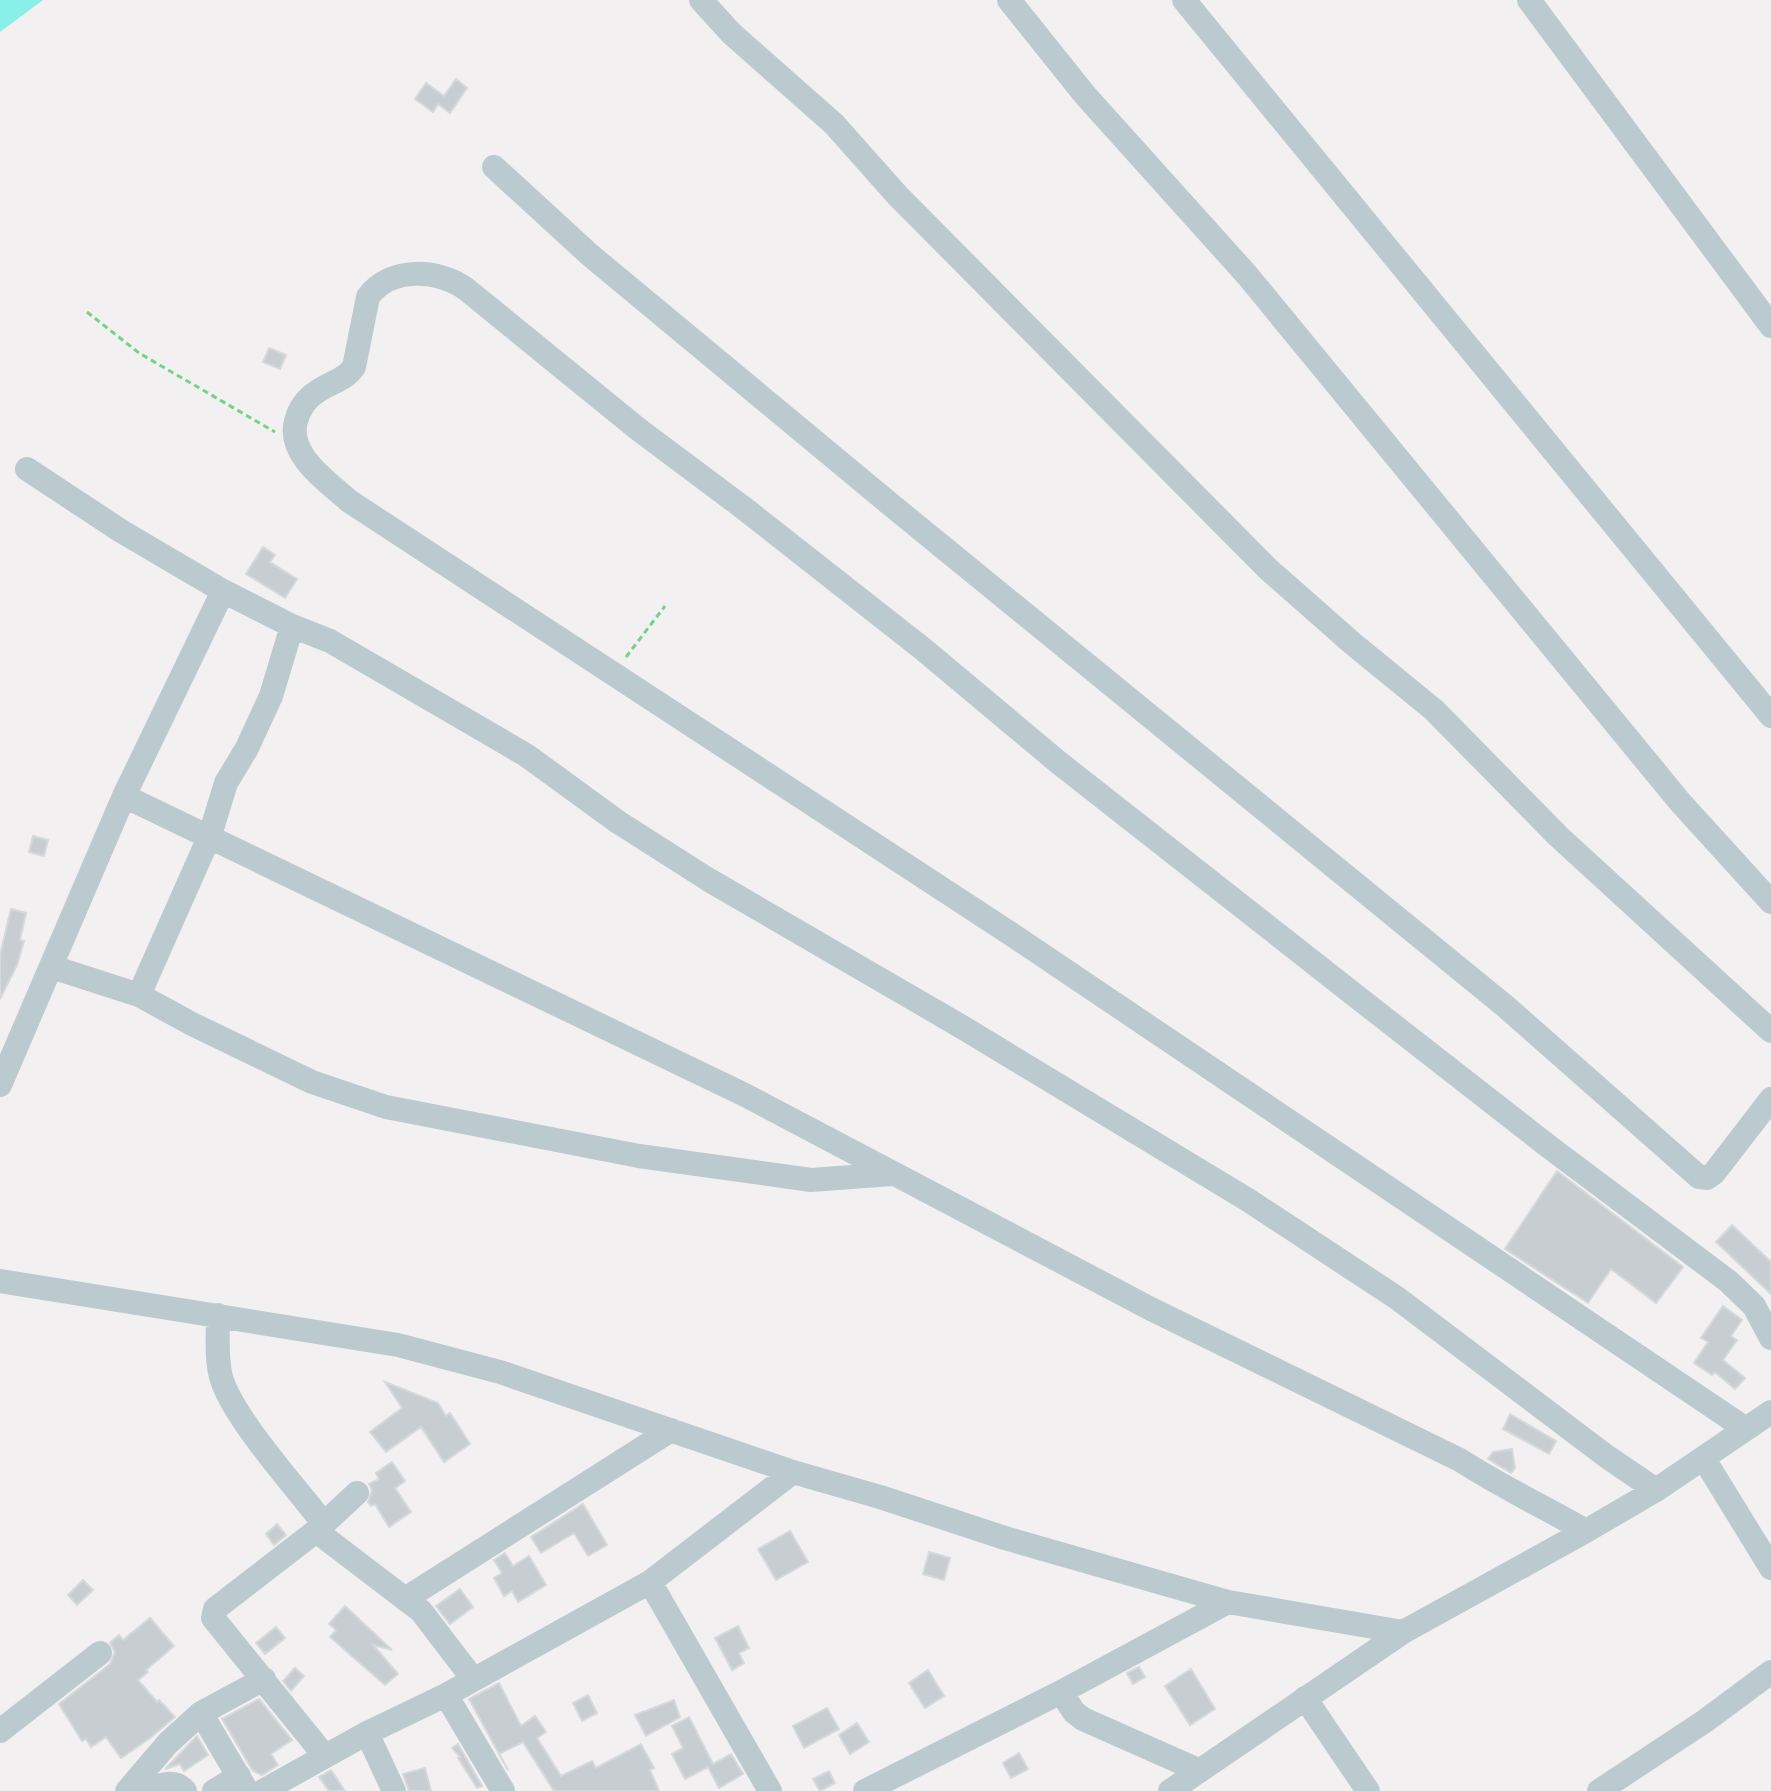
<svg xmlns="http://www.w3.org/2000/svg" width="1771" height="1791" font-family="'IBM Plex Sans',sans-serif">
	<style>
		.water { fill: #89f0e9 }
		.building { fill: #c7cdd0; stroke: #d4d9dc; stroke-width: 2 }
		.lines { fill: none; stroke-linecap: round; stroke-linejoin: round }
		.path { stroke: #74d289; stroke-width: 3; stroke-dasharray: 6 4; stroke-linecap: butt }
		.minor { stroke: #bbcace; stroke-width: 24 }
	</style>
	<rect width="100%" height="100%" fill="#f3f0f1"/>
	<!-- water -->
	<path class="water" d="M 0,0 L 43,0 L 0,32 Z"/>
	<!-- building -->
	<path class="building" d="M 456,79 L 467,88 L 450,113 L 438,104 L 433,112 L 415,99 L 426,83 L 444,96 Z
		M 269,348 L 286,355 L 280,369 L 263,362 Z
		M 263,547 L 275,555 L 270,562 L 297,579 L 285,598 L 246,574 Z
		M 33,836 L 48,840 L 44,856 L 29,852 Z
		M 11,909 L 26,913 L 20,940 L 24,941 L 17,965 L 0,999 L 0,955 Z
		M 1557,1171 L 1683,1267 L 1656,1303 L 1611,1269 L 1588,1303 L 1505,1249 Z
		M 1732,1225 L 1771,1262 L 1771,1294 L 1716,1242 Z
		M 1723,1306 L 1742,1320 L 1731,1336 L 1737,1340 L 1723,1360 L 1745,1378 L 1735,1389 L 1715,1372 L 1712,1375 L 1694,1363 L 1708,1342 L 1701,1338 Z
		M 385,1382 L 438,1403 L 446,1416 L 450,1413 L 470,1444 L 444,1462 L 421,1427 L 386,1452 L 370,1432 L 402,1408 Z
		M 1510,1414 L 1556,1441 L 1549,1454 L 1503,1429 Z
		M 1512,1449 L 1515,1468 L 1511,1473 L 1488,1459 L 1493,1452 Z
		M 392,1462 L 405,1481 L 395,1488 L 411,1512 L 389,1527 L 375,1504 L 371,1506 L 368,1502 L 372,1490 L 369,1484 L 379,1479 L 376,1473 Z
		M 583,1504 L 607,1545 L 588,1556 L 574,1533 L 541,1553 L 531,1537 Z
		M 277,1524 L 286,1535 L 274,1545 L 266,1534 Z
		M 790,1531 L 808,1562 L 776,1580 L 758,1549 Z
		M 929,1552 L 950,1558 L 944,1580 L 923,1574 Z
		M 505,1553 L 513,1566 L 529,1556 L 546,1585 L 518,1602 L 512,1591 L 504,1596 L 494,1578 L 502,1573 L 494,1560 Z
		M 83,1580 L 93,1590 L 77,1605 L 68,1595 Z
		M 460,1589 L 473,1607 L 450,1624 L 436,1606 Z
		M 345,1606 L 392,1650 L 373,1645 L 398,1674 L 385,1685 L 330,1637 L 336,1630 L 329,1624 Z
		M 150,1618 L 174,1646 L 146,1670 L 148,1672 L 138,1680 L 157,1702 L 159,1700 L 175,1717 L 150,1738 L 121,1758 L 106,1737 L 91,1747 L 86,1739 L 82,1741 L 59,1704 L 110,1664 L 115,1652 L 110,1643 L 119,1635 L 123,1640 Z
		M 738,1626 L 749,1648 L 739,1653 L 744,1663 L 732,1670 L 715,1638 Z
		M 276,1627 L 285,1638 L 265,1654 L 256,1643 Z
		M 1139,1667 L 1145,1677 L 1133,1684 L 1127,1673 Z
		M 295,1668 L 304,1676 L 291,1691 L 283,1681 Z
		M 1191,1669 L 1215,1709 L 1190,1725 L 1165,1686 Z
		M 928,1670 L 944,1696 L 925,1708 L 909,1683 Z
		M 499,1683 L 521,1726 L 535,1716 L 546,1732 L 537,1738 L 561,1776 L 592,1761 L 596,1768 L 641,1744 L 654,1768 L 650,1770 L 659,1791 L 554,1791 L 523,1742 L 499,1754 L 508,1770 L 469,1699 Z
		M 588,1695 L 597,1713 L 582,1721 L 573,1703 Z
		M 259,1699 L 292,1740 L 271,1754 L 278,1765 L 262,1775 L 253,1771 L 222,1719 Z
		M 674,1700 L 680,1717 L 646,1736 L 635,1715 Z
		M 827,1708 L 839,1729 L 804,1748 L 793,1726 Z
		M 689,1717 L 713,1764 L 731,1754 L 743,1774 L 719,1788 L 708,1767 L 685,1779 L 672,1754 L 683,1748 L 672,1726 Z
		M 857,1723 L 869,1742 L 850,1754 L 839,1735 Z
		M 197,1736 L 208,1755 L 184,1771 L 180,1764 L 165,1769 Z
		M 458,1744 L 482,1786 L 477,1788 L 458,1758 L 460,1757 L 452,1748 Z
		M 1019,1753 L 1028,1769 L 1011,1778 L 1003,1763 Z
		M 425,1768 L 431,1791 L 409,1791 L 403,1774 Z
		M 331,1770 L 345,1791 L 329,1791 L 319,1777 Z
		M 829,1771 L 835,1783 L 820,1791 L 813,1779 Z"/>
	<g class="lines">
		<!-- path -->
		<path class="path" d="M 87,312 L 139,353 L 275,432
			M 626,657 L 665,606"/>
		<!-- minor -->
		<path class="minor" d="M 701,0 L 731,33 L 834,124 L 897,195 L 1268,569 L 1352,643 L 1434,710 L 1558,836 L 1771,1031
			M 1009,0 L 1085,95 L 1247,275 L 1680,802 L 1771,902
			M 1184,0 L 1771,716
			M 1529,0 L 1771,326
			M 494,167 L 590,255 L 890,504 L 1505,1006 L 1699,1177 L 1707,1178 L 1714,1173 L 1771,1099
			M 27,469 L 121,531 L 223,591
			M 292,626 L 330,641 L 526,755 L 618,822 L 709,880 L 962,1027 L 1248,1200 L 1397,1298 L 1606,1456 L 1656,1490
			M 124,796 L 745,1095 L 1151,1309 L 1460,1460 C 1500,1486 1544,1507 1586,1531
			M 52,967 L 139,995
			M 0,1085 L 124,796 L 223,591 L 292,626 L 271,696 L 247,748 L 226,783 L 210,835 L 139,995 L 192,1024 L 312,1082 L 386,1107 L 639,1156 L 811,1180 L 892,1174
			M 0,1281 L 398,1345 L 500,1372 L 793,1472 L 880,1497 L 1005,1538 L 1228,1602 L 1403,1632
			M 218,1315 C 218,1335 216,1358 221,1377 C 232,1417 296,1487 323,1523
			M 1746,1429 L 1011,934 L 349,501 C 327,481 287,455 296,421 C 299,409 307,398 318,391 C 331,382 345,380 354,367 L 368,297 C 390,266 439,269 466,289 L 638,429 L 741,506 L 923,649 L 1058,762 L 1361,1000 L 1548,1146 L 1728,1281 L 1754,1306 L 1771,1338
			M 1704,1459 L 1771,1568
			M 316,1531 L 421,1611 L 473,1679
			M 650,1582 L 770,1791
			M 405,1599 L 671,1430
			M 1061,1692 L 1228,1602
			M 446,1695 L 503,1791
			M 1305,1698 L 1368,1791
			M 201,1713 L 247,1791
			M 0,1731 L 100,1653
			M 367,1733 L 394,1791
			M 324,1755 L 213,1618 L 215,1609 L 316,1531 L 357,1493
			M 127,1791 L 168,1743 L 201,1713 L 264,1679
			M 141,1791 C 156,1787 174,1777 185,1791
			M 214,1791 L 239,1776
			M 263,1791 L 367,1733 L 446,1695 L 650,1582 L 793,1472
			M 865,1791 L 1061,1692 L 1074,1712 L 1083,1719 L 1198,1770
			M 1170,1791 L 1403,1632 L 1586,1531 L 1656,1490 L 1771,1412
			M 1599,1791 L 1705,1721 L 1771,1672"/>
	</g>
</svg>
